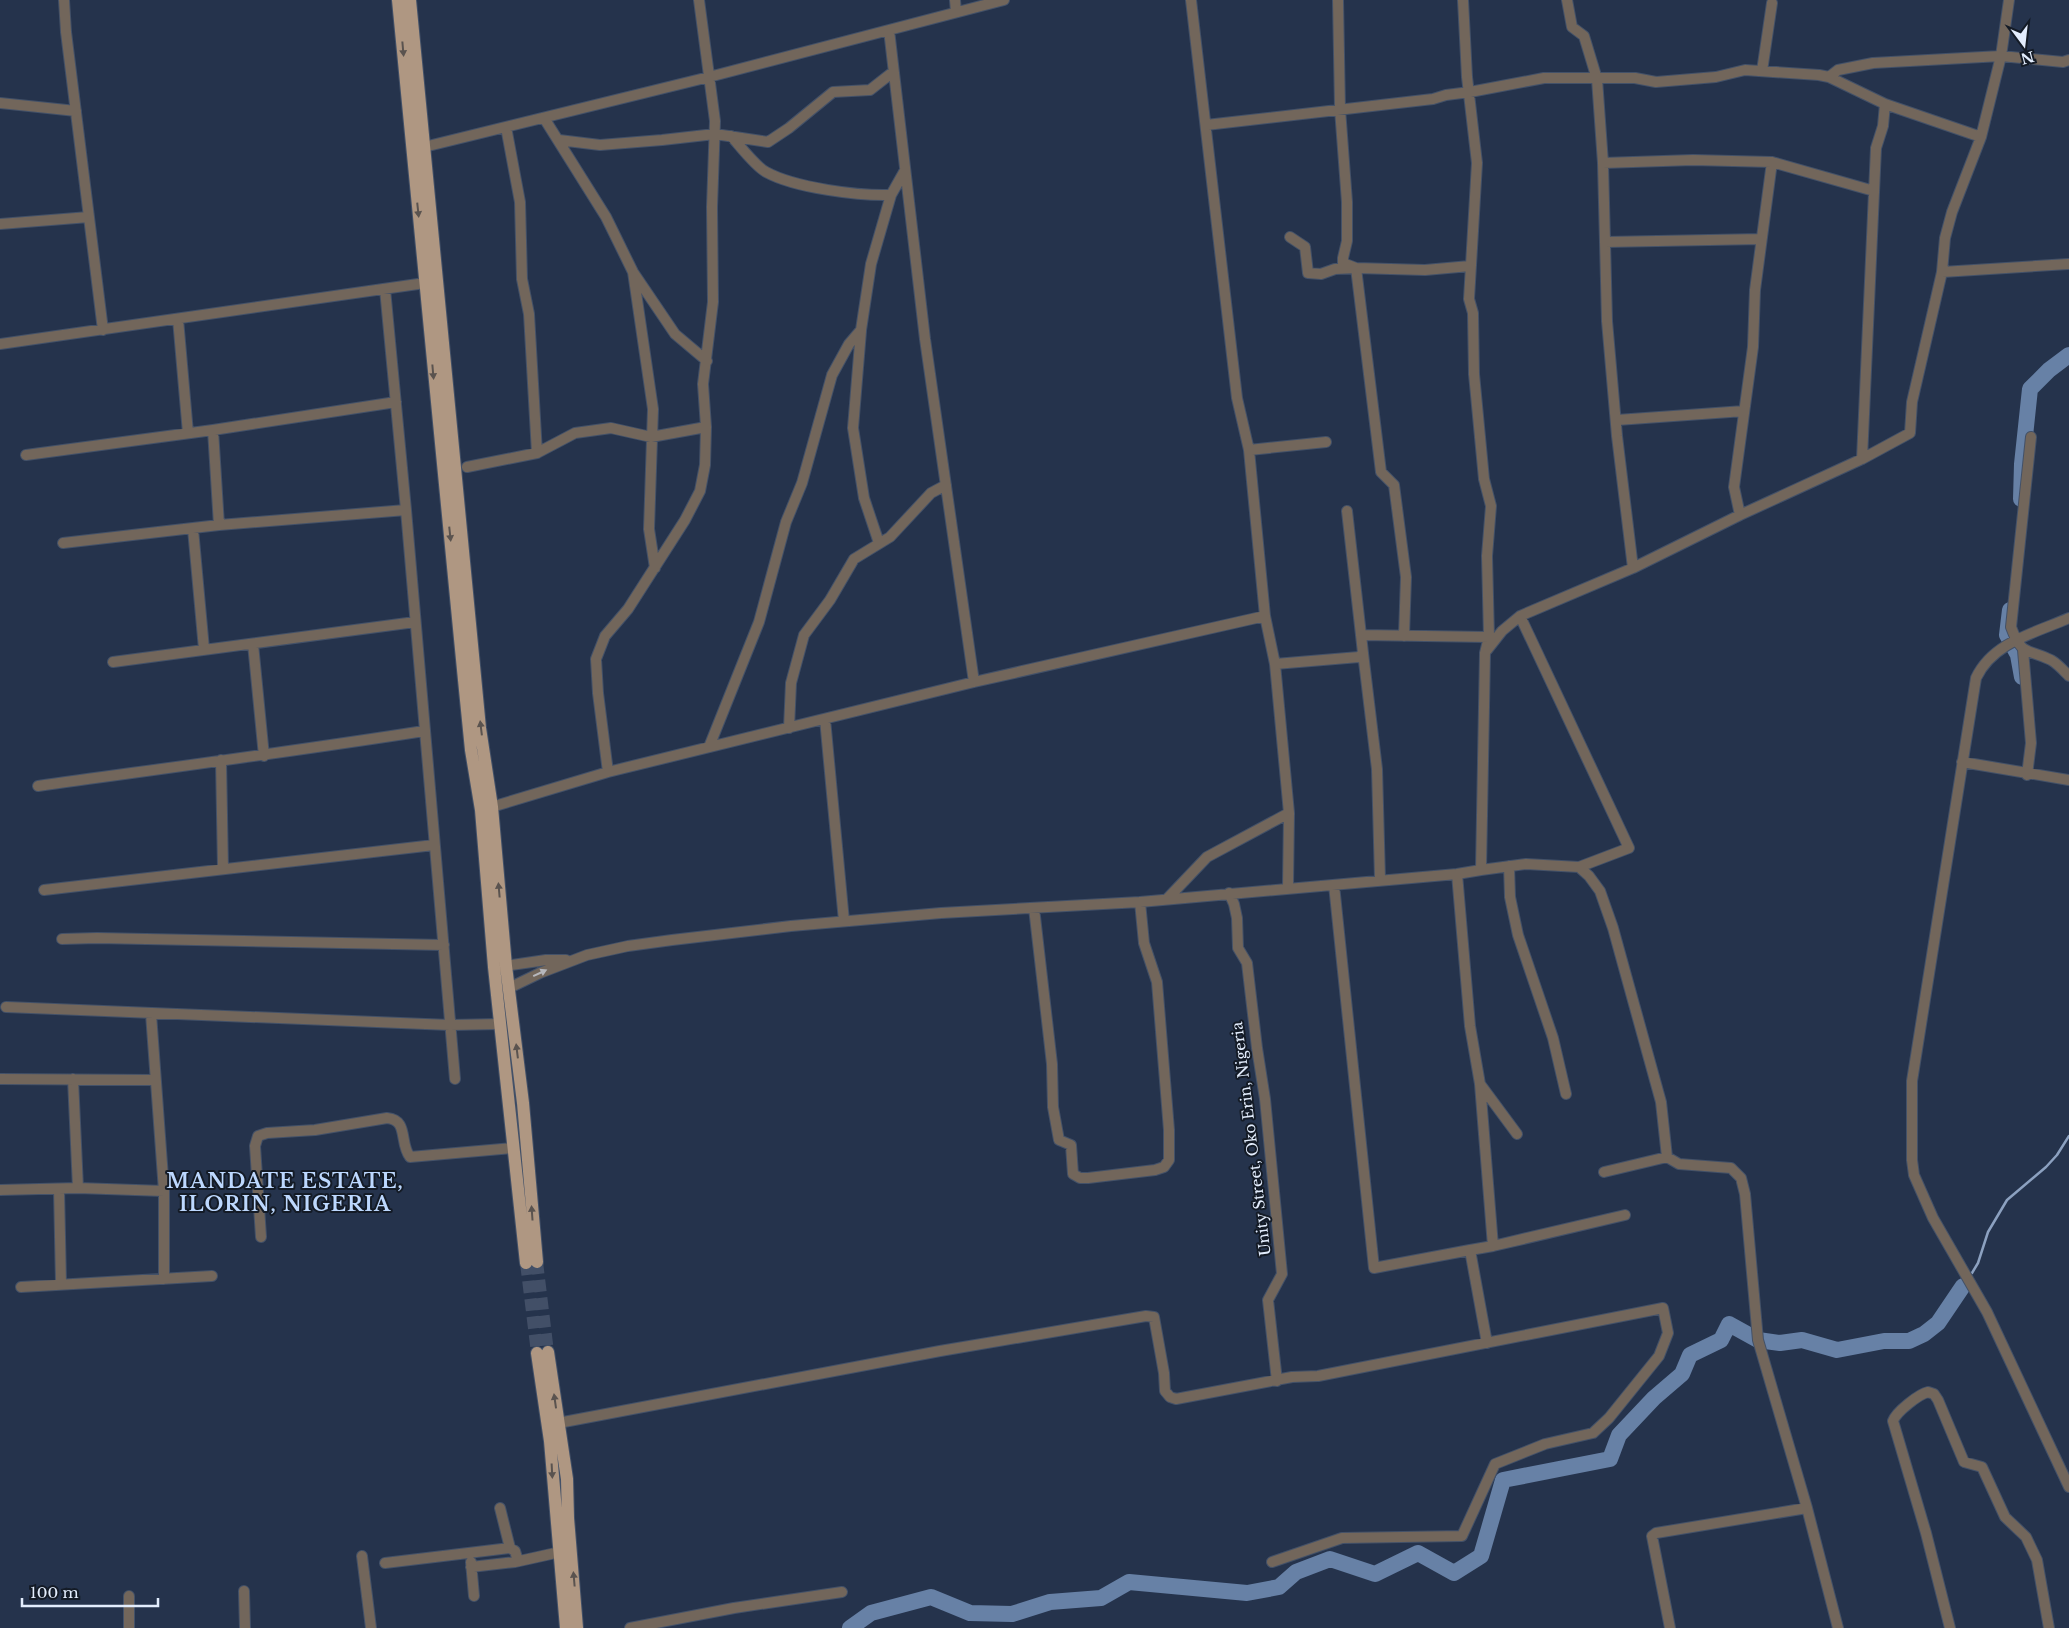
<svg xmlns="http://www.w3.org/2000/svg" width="2069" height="1628" font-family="'Libre Baskerville',serif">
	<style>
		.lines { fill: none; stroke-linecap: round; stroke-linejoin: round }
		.stream { stroke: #8ca1c0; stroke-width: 2.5 }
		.river { stroke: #6781a6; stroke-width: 16 }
		.primary-tunnel { stroke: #424f67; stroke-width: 12; stroke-dasharray: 12 6; stroke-linecap: butt }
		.street-casing { stroke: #435168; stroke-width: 12 }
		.primary-casing { stroke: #435168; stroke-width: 14 }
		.street { stroke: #72665b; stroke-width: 10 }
		.primary { stroke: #af9782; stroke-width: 12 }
		.oneway { fill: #5a534f }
		.oneway2 { fill: #b6b7bc }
		.labels { text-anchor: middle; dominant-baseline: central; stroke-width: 4; stroke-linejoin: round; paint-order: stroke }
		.street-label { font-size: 15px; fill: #e3edfd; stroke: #141b26 }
		.district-label { font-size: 20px; font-weight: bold; letter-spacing: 1px; fill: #bdd8fe; stroke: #141b26 }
	</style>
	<rect width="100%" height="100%" fill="#25334c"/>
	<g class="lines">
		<!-- stream -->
		<path class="stream" d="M 1972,1273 L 1978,1263 L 1988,1232 L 2007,1200 L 2046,1167 L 2057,1155 L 2069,1136"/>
		<!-- river -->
		<path class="river" d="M 2021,499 L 2022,464 L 2030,389 L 2049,370 L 2069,355
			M 2010,610 L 2007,635 L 2018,655 L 2022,677
			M 850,1628 L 871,1613 L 931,1597 L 970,1613 L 1012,1614 L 1050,1602 L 1101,1598 L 1129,1582 L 1247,1593 L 1279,1587 L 1296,1572 L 1330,1559 L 1375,1574 L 1418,1553 L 1454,1573 L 1481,1556 L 1503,1480 L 1610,1459 L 1619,1435 L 1654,1398 L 1682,1374 L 1690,1355 L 1721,1340 L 1729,1324 L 1758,1340 L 1780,1343 L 1802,1340 L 1837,1350 L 1884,1341 L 1909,1341 L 1924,1334 L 1938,1323 L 1963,1286"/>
		<!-- primary-tunnel -->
		<path class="primary-tunnel" d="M 537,1262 L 548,1352
			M 526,1263 L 537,1353"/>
		<!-- street casing -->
		<g class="street-casing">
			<path id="street" d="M 64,0 L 66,32 L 103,330
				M 955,0 L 956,12
				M 1191,0 L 1237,398 L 1249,450 L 1265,616 L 1275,664 L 1289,813 L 1288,887
				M 1338,0 L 1340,109 L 1347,202 L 1347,241 L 1343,258 L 1343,263 L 1356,268 L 1381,472 L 1394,485 L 1406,577 L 1404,636
				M 1567,0 L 1572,27 L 1584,36 L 1597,79 L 1603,163 L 1607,321 L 1617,436 L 1633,568
				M 889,30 L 925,339 L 974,682
				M 1762,71 L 1772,3
				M 1829,77 L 1838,70 L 1873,63 L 2001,56 L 2063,62 L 2069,60
				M 0,103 L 76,111
				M 544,118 L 606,217 L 633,272 L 675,334 L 707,361
				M 1206,125 L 1433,99 L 1446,95 L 1470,92 L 1544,78 L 1635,78 L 1656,82 L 1716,77 L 1745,70 L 1819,75 L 1829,77 L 1885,104 L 1981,137
				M 731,136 C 740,146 755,166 766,172 C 795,188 859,196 891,195 L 904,172
				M 559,140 L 600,145 L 662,140 L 715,134 L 768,142 L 789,128 L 833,92 L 870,90 L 893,72
				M 424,147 L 709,77 L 1004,0
				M 1603,163 L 1693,160 L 1772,162 L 1874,191
				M 0,224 L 89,217
				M 1290,237 L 1305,247 L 1308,273 L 1321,274 L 1335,269 L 1356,268 L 1425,270 L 1470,266
				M 1605,242 L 1761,239
				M 633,272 L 653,409 L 649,529 L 655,568
				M 1942,272 L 2068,264
				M 385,289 L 406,510 L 455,1079
				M 178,319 L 188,433
				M 861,331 L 853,428 L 864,498 L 879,543
				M 0,344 L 425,283
				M 1617,420 L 1744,411
				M 213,430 L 219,525
				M 2031,437 L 2011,627 C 2022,657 2027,648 2051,660 C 2058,664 2064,671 2069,676
				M 1249,450 L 1326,442
				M 537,453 L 575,433 L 611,428 L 651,437 L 706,427
				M 26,455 L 213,430 L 396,402
				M 1862,459 L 1876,148 L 1883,126 L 1885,104
				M 467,467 L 537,453 L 529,314 L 522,279 L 520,202 L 506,127
				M 1347,511 L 1361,635
				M 1740,515 L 1734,487 L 1753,347 L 1755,290 L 1772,162
				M 193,529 L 204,649
				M 63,543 L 219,525 L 406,510
				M 1520,616 L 1629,848 L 1579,867
				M 2069,618 C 2035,633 1993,642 1976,678 L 1912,1081 L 1912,1160 L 1914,1175 L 1933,1218 L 1987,1312 L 2069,1487
				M 253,644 L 264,756
				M 1487,650 L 1502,631 L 1520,616 L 1633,568 L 1740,515 L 1862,459 L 1910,433 L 1912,402 L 1942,272 L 1945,238 L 1952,212 L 1981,137 L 2001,56 L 2009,0
				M 2023,650 L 2031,743 L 2027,775
				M 1363,653 L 1377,769 L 1380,879
				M 113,662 L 415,622
				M 1275,664 L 1359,657 L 1363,653 L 1361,635 L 1489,637
				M 825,719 L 844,921
				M 789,728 L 791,683 L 804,635 L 830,600 L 854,559 L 890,537 L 931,493 L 946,485
				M 709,747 L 759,622 L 786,522 L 802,483 L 832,375 L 849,344 L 861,330 L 871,264 L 891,195
				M 221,760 L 223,869
				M 1962,762 L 2069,780
				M 608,772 L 598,693 L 596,659 L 605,636 L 628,609 L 685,520 L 700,491 L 705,465 L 706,427 L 703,384 L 713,302 L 712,207 L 715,121 L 699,0
				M 38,786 C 167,768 296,751 424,731
				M 485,809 L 608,772 L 974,682 L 1265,616
				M 1509,866 L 1510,897 L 1518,935 L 1553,1038 L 1566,1094
				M 1481,870 L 1526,864 L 1579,867 L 1589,876 L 1600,891 L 1613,928 L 1661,1102 L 1667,1157 L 1679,1164 L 1731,1168 L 1741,1178 L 1745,1194 L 1758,1340 L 1807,1508 L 1838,1628
				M 1457,874 L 1470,1026 L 1480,1084 L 1517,1134
				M 1334,885 L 1374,1268 L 1470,1250
				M 44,890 L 434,845
				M 1229,893 L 1234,904 L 1237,918 L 1238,948 L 1247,963 L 1257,1048 L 1265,1099 L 1282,1274 L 1268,1300 L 1277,1381
				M 1167,899 L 1207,857 L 1289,813
				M 1034,908 L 1052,1064 L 1053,1107 L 1059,1140 L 1071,1145 L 1073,1174 L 1080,1178 L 1088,1178 L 1155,1170 L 1164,1167 L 1169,1160 L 1169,1130 L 1157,982 L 1144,943 L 1140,902
				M 62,939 L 97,938 L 444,945
				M 498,967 L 546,960 L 566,960
				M 509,988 L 540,973 L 587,955 L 628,946 L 672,940 L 791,926 L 941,913 L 1140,902 L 1457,874 L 1481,870 L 1485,653 L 1489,637 L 1487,556 L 1491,506 L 1484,479 L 1474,374 L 1473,313 L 1469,299 L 1477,163 L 1467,77 L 1463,0
				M 6,1007 L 450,1025 L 500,1024
				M 151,1014 L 164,1191 L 164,1279
				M 0,1079 L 155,1080
				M 73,1079 L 78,1188
				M 1480,1084 L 1493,1246 L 1470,1250 L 1487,1343
				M 1604,1172 L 1667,1157
				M 59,1189 L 61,1284
				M 0,1190 L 78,1188 L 164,1191
				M 261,1237 L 255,1146 L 258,1136 L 267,1133 L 315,1130 L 387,1118 C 409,1120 399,1143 410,1157 L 514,1148
				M 1493,1246 L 1625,1215
				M 21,1287 L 212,1276
				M 553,1424 L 940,1351 L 1146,1316 L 1154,1317 L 1164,1373 L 1165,1391 L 1170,1397 L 1176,1399 L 1292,1377 L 1318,1376 L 1663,1308 L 1668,1333 L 1659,1356 L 1609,1418 L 1593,1433 L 1545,1444 L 1495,1464 L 1462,1536 L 1342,1538 L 1272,1562
				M 500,1508 L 510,1548
				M 362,1556 L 371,1628
				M 471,1562 L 474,1596
				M 385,1563 L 510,1548 L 515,1551 L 518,1561
				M 471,1567 L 515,1562 L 560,1552
				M 244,1591 L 245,1628
				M 129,1596 L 129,1628
				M 630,1628 L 734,1608 L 842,1592
				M 1670,1628 L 1652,1536 L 1656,1533 L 1807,1508
				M 1950,1628 L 1926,1533 L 1893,1421 C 1896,1412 1919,1394 1928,1392 L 1934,1394 L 1938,1400 L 1964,1462 L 1982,1467 L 2005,1517 L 2026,1537 L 2037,1560 L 2049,1628"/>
		</g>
		<!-- primary casing -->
		<g class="primary-casing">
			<path id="primary" d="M 398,0 L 464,680 L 471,750 L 481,810 L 494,967 L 526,1263
				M 410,0 L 480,728 L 492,807 L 506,966 L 523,1103 L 537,1262
				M 548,1352 L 567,1479 L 568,1518 L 577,1628
				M 537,1353 L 550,1441 L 566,1628"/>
		</g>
		<!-- street -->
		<use href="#street" class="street"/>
		<!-- primary -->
		<use href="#primary" class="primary"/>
	</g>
	<!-- one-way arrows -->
	<defs><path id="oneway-solid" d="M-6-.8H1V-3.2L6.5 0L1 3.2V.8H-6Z" transform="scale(1.25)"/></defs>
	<g class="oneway">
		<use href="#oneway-solid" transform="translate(403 49) rotate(85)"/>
		<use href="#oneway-solid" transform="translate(418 210) rotate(84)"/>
		<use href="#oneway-solid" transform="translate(433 372) rotate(85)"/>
		<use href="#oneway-solid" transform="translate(450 534) rotate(84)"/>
		<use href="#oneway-solid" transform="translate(481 728) rotate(-97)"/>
		<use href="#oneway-solid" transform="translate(499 890) rotate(-95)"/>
		<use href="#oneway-solid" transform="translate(517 1051) rotate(-97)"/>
		<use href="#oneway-solid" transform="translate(532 1213) rotate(-94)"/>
		<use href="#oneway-solid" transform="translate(555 1401) rotate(-98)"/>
		<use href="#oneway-solid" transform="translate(552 1471) rotate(87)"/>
		<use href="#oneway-solid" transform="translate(574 1579) rotate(-95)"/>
	</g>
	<use class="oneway2" href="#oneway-solid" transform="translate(540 973) rotate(-25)"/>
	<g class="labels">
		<!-- street labels -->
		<g class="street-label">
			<text transform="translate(1251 1139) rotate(-97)">Unity Street, Oko Erin, Nigeria</text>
		</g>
		<!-- district labels -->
		<g class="district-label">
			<text x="285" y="1181">MANDATE ESTATE,<tspan x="285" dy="23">ILORIN, NIGERIA</tspan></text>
		</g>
	</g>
	<!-- north arrow -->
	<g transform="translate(2024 45) rotate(165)" stroke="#141b26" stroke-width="4" paint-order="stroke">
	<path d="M0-4L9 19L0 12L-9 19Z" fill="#e3edfd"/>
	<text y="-8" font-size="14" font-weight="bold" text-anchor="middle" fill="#e3edfd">N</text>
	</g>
	<!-- scale -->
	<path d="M22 1598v8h136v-8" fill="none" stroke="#e3edfd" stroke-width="2.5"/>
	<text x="30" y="1598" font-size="15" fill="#e3edfd" stroke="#141b26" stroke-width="4" paint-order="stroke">100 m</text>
</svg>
